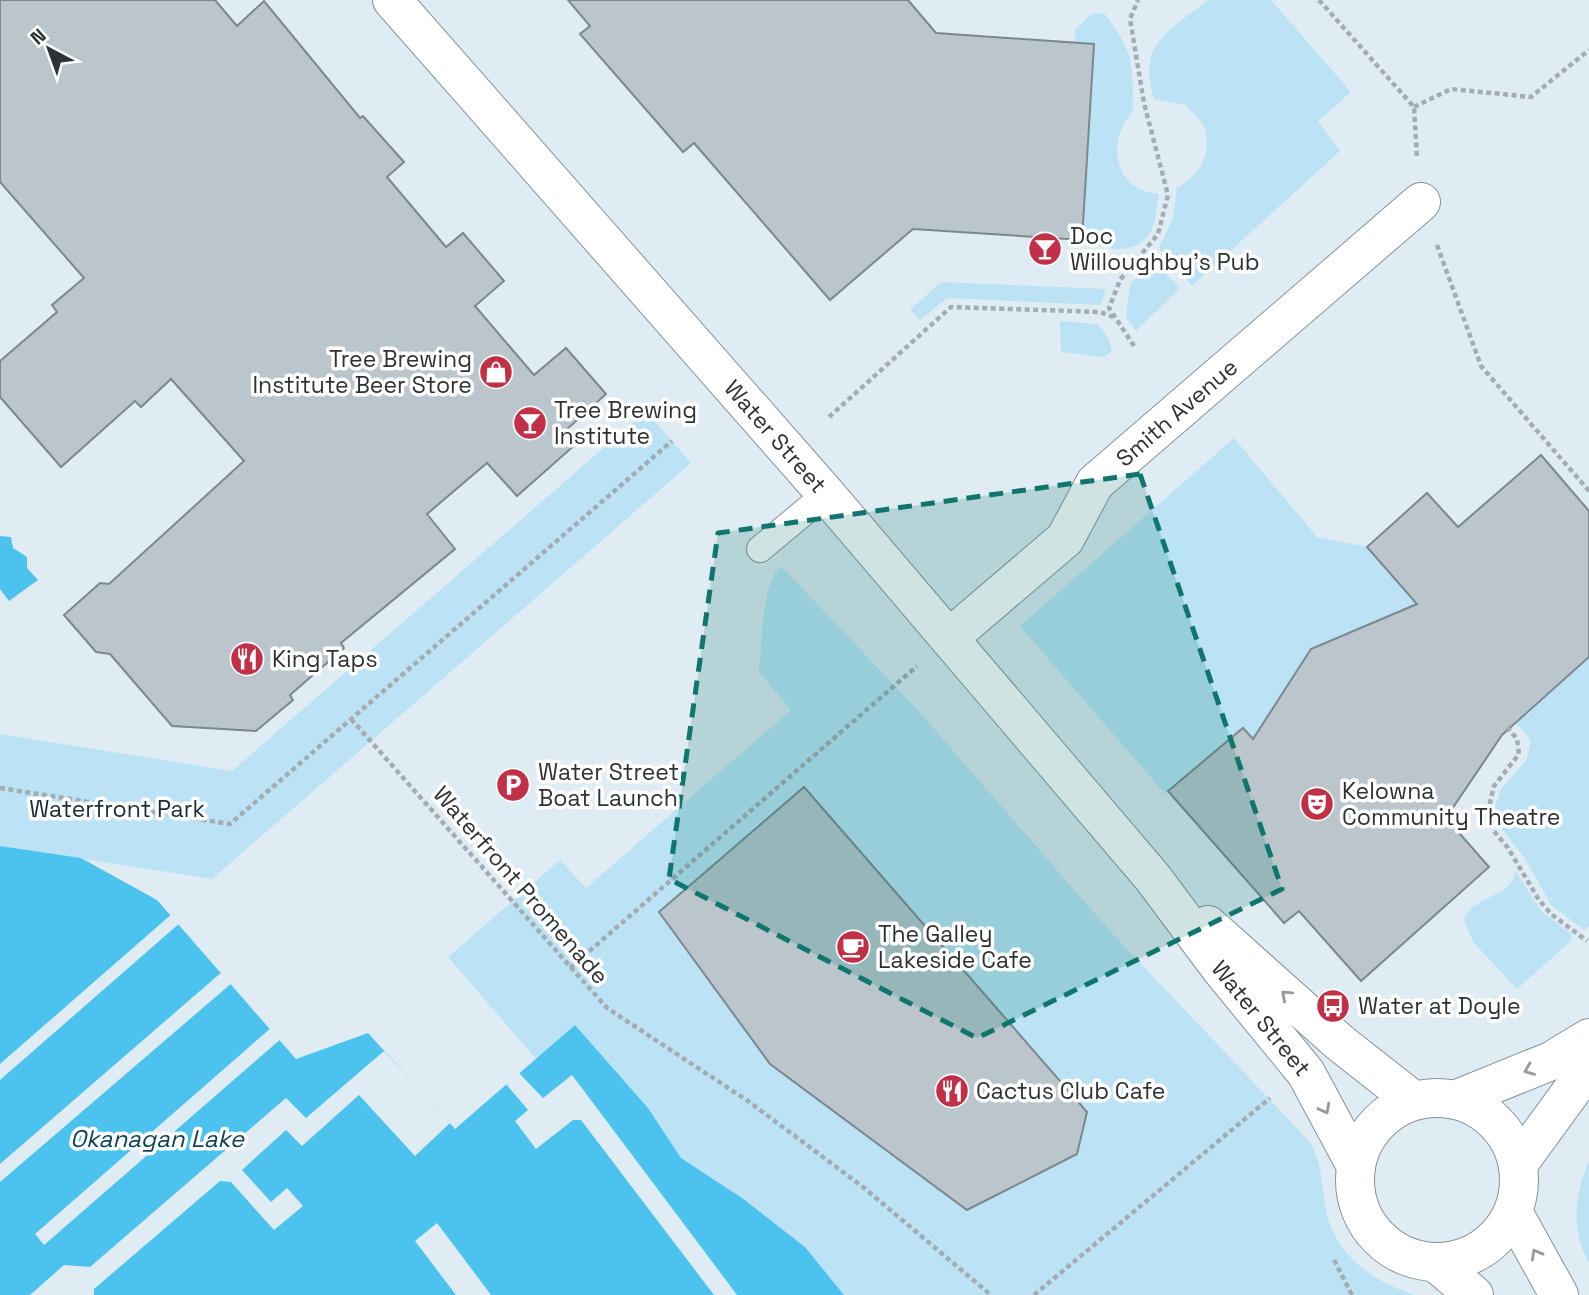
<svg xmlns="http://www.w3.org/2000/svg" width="1589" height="1295" font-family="'Space Grotesk',sans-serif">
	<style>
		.green { fill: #bbe3f5 }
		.water { fill: #4cc2ef }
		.pier { fill: #e0ecf3 }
		.building { fill: #bac6cc; stroke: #7c888d; stroke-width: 2 }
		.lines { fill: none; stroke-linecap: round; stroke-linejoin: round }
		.lane-casing { stroke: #879398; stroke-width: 28 }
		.street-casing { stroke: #879398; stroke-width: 40 }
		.secondary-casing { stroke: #879398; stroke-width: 40 }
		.path { stroke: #a3acb2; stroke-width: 4.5; stroke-dasharray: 5 3.5; stroke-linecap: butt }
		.lane { stroke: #fff; stroke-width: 26 }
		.street { stroke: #fff; stroke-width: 38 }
		.secondary { stroke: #fff; stroke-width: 38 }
		.oneway { stroke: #96989a }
		.marked { fill: #0f766e; fill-opacity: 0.2; stroke: #0f766e; stroke-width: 5; stroke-dasharray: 14 9; stroke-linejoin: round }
		.labels { text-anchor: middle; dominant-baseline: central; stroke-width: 7; stroke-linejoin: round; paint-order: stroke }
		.poi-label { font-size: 23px; fill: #2d3234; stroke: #fff; text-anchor: start }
		.street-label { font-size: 23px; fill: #2d3234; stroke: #fff }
		.park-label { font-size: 23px; fill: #192d35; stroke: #fff }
		.water-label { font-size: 24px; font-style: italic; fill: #104356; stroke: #fff }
	</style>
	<rect width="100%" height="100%" fill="#e0ecf3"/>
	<!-- green -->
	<path class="green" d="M 1208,0 L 1271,0 L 1351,92 L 1318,121 L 1340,151 L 1192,286 L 1159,248 L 1173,218 L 1177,188 C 1198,177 1214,153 1204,127 C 1201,120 1191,112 1186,105 L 1154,99 C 1137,43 1169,31 1208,0 Z
		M 1093,13 L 1105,14 C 1134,53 1133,63 1133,111 C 1106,142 1113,190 1159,194 C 1157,205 1156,222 1151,231 C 1136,258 1104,249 1082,240 L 1094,44 L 1075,43 L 1075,30 Z
		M 1152,260 L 1180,288 L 1136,331 L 1126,317 L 1130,284 Z
		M 941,282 L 1106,289 L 1101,305 L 947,298 L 920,320 L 910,310 Z
		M 1060,321 L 1097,324 L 1108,337 L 1112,351 L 1104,357 L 1061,352 Z
		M 646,411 L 691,463 L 212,879 L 0,846 L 0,734 L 232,771 Z
		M 1234,438 L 1317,537 L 1367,547 L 1417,604 L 1311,649 L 1277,716 L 1253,739 L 1242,728 L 1165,794 L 1020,626 Z
		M 781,566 L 915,707 L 1111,932 L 1310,1142 C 1324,1166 1321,1189 1327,1215 C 1338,1258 1375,1282 1415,1295 L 844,1295 L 805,1247 L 742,1198 L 681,1158 L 648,1108 L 575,1025 L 536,1059 L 448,957 L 560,860 L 586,888 L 791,710 L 759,672 C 762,646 761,583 781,566 Z
		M 1589,644 L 1589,926 L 1584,930 L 1551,905 L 1524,857 L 1497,823 L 1493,813 L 1501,789 L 1526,761 L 1531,741 L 1512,718 Z
		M 1515,870 L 1542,912 L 1572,934 L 1572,940 L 1517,989 L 1473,942 L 1464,920 C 1474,893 1515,898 1515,870 Z
		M 1589,1161 L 1589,1264 C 1571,1231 1574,1194 1589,1161 Z"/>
	<!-- water -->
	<path class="water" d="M 0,536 L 11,537 L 13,548 L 27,557 L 27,568 L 38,580 L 9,601 L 0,589 Z
		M 0,846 L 81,858 L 157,900 L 296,1059 L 368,1033 L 455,1129 L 575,1025 L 648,1108 L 681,1158 L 742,1198 L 805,1247 L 844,1295 L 0,1295 Z"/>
	<!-- pier -->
	<path class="pier" d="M 173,913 L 181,922 L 0,1080 L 0,1064 Z
		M 223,971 L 233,982 L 0,1182 L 0,1164 Z
		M 272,1027 L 282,1038 L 44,1245 L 35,1234 Z
		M 384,1051 L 450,1123 L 415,1156 L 359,1095 L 302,1146 L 286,1130 L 242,1170 L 271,1202 L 287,1188 L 303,1206 L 274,1230 L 231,1182 L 220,1181 L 94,1289 L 94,1295 L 30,1295 L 64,1265 L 90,1267 L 286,1098 L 306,1118 Z
		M 519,1073 L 543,1098 L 572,1075 L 737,1295 L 714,1295 L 581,1120 L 573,1120 L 536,1149 L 515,1121 L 528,1110 L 506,1084 Z
		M 437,1223 L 491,1295 L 456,1295 L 415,1241 Z"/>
	<!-- building -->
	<path class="building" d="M 0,0 L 215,0 L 237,26 L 264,1 L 360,118 L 363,116 L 404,162 L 387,177 L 446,247 L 463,233 L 504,281 L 475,306 L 534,375 L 566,348 L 606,394 L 565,431 L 576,444 L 517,496 L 487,463 L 427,514 L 455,549 L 341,643 L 344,648 L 290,695 L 293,700 L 256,731 L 172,726 L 110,654 L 96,652 L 64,615 L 100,583 L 109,584 L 244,461 L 171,379 L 141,407 L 135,401 L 61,467 L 0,397 L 0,361 L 57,312 L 52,305 L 84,278 L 0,182 Z
		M 568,0 L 908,0 L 936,33 L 1094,44 L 1082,240 L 913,229 L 830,300 L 694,143 L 683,152 L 580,34 L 590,26 Z
		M 1541,455 L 1589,511 L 1589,657 L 1502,735 L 1446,818 L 1489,867 L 1361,981 L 1299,911 L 1284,923 L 1168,791 L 1243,728 L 1253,739 L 1311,649 L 1417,604 L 1367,547 L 1427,493 L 1458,527 Z
		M 804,787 L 1087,1112 L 1077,1154 L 967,1210 L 770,1064 L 659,912 Z"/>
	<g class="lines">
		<!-- lane casing -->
		<g class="lane-casing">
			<path id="lane" d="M 760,549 L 826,494"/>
		</g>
		<!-- street casing -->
		<g class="street-casing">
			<g id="street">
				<path id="s1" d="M 949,638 L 1065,539 L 1095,483 L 1421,202"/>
				<path d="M 1457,1099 L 1551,1061 L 1589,1038"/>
				<path d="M 1519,1163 L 1589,1067"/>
			</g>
		</g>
		<!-- secondary casing -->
		<g class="secondary-casing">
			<g id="secondary">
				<path id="s2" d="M 392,0 L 826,494 L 1153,878 L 1220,968 L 1306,1073 L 1356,1166"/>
				<path d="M 1208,925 L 1339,1042 L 1414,1101"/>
				<circle cx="1437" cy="1180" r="82"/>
				<path d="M 1513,1212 L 1559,1295"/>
				<path d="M 1436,1263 L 1474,1295"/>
			</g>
		</g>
		<!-- path -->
		<path class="path" d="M 1319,0 L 1414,107 L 1417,159
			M 1414,107 L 1451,89 L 1531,97 L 1589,50
			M 1437,245 L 1481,366 L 1589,491
			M 1134,346 L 1109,308 L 1120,280 L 1158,234 L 1168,195 L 1144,103 L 1130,19 L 1138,0
			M 829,417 L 951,307 L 1100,312 L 1113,317
			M 351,719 L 607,1008 L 748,1101 L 863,1187 L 991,1295
			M 1507,727 L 1517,739 L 1519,754 L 1494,786 L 1487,815 L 1493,830 L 1508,848 L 1539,900 L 1551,914 L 1587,941
			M 0,788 L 230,824 L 672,441
			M 570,968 L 917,666
			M 1334,1260 L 1352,1295
			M 1034,1295 L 1270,1098"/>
		<!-- lane -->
		<use href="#lane" class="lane"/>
		<!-- street -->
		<use href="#street" class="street"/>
		<!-- secondary -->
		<use href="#secondary" class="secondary"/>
	</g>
	<!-- one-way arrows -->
	<defs><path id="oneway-chevron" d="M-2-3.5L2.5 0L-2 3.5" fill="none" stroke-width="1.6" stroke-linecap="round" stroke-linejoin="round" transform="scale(1.75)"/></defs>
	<g class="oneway">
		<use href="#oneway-chevron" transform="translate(1286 995) rotate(-138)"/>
		<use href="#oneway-chevron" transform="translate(1529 1070) rotate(158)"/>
		<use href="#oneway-chevron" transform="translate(1325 1109) rotate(62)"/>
		<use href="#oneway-chevron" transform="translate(1536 1254) rotate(-119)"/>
	</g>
	<!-- marked area -->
	<path class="marked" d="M 1140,474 L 1282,889 L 977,1038 L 669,879 L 718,533 Z"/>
	<!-- icons -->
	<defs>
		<g id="bar-disc" transform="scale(1.75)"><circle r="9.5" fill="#c13047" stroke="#fff"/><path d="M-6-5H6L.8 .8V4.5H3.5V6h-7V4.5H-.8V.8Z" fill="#fff"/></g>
		<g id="shop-disc" transform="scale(1.75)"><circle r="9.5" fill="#c13047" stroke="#fff"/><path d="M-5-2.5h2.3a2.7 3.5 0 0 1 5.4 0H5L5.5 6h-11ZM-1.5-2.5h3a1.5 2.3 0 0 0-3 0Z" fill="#fff"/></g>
		<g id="restaurant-disc" transform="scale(1.75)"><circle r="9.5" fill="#c13047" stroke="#fff"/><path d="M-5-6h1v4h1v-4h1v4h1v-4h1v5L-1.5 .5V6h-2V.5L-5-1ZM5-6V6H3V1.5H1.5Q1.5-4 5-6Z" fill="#fff"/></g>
		<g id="parking-disc" transform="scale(1.75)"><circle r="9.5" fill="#c13047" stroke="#fff"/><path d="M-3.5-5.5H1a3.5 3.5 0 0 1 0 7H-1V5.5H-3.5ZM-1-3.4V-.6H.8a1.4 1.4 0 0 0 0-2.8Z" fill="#fff"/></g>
		<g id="theatre-disc" transform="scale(1.75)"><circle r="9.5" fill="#c13047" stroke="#fff"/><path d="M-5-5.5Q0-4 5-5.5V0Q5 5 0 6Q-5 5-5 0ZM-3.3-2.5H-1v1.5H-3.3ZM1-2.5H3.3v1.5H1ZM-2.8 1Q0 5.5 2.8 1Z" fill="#fff"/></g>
		<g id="cafe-disc" transform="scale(1.75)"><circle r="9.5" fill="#c13047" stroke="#fff"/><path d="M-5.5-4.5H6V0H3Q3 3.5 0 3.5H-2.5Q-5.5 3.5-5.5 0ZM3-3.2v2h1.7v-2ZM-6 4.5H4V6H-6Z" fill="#fff"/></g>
		<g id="bus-disc" transform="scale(1.75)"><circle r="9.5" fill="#c13047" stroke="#fff"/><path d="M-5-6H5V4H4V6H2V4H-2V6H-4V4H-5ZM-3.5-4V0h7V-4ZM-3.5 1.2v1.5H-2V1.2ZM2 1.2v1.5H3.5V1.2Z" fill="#fff"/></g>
	</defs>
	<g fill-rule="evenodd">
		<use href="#bar-disc" x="1045" y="249"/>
		<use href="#shop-disc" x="496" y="372"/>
		<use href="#bar-disc" x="530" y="423"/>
		<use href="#restaurant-disc" x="247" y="659"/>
		<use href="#parking-disc" x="513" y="785"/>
		<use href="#theatre-disc" x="1317" y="804"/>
		<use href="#cafe-disc" x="853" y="947"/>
		<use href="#bus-disc" x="1333" y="1006"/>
		<use href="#restaurant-disc" x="952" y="1091"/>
	</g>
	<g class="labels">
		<!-- poi labels -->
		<g class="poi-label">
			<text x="1070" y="236">Doc<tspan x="1070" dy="26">Willoughby's Pub</tspan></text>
			<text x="472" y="359" text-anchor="end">Tree Brewing<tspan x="472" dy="26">Institute Beer Store</tspan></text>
			<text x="554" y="410">Tree Brewing<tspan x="554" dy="26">Institute</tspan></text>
			<text x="272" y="659">King Taps</text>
			<text x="538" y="772">Water Street<tspan x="538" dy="26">Boat Launch</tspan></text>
			<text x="1342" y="791">Kelowna<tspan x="1342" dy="26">Community Theatre</tspan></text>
			<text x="878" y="934">The Galley<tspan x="878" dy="26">Lakeside Cafe</tspan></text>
			<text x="1358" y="1006">Water at Doyle</text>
			<text x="976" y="1091">Cactus Club Cafe</text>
		</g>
		<!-- street labels -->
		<g class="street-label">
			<text stroke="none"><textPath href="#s1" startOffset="324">Smith Avenue</textPath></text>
			<text stroke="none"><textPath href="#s2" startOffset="581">Water Street</textPath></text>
			<text transform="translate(521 885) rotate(49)">Waterfront Promenade</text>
			<text stroke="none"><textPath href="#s2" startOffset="1339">Water Street</textPath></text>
		</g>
		<!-- park labels -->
		<g class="park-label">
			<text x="117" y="809">Waterfront Park</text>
		</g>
		<!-- water labels -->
		<g class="water-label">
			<text x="157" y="1138">Okanagan Lake</text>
		</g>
	</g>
	<!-- north arrow -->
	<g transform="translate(49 49) rotate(319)" stroke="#ffffff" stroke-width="5" paint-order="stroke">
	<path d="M0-5L12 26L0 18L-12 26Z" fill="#2d3234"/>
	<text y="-10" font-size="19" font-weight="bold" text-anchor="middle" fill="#2d3234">N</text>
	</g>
</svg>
